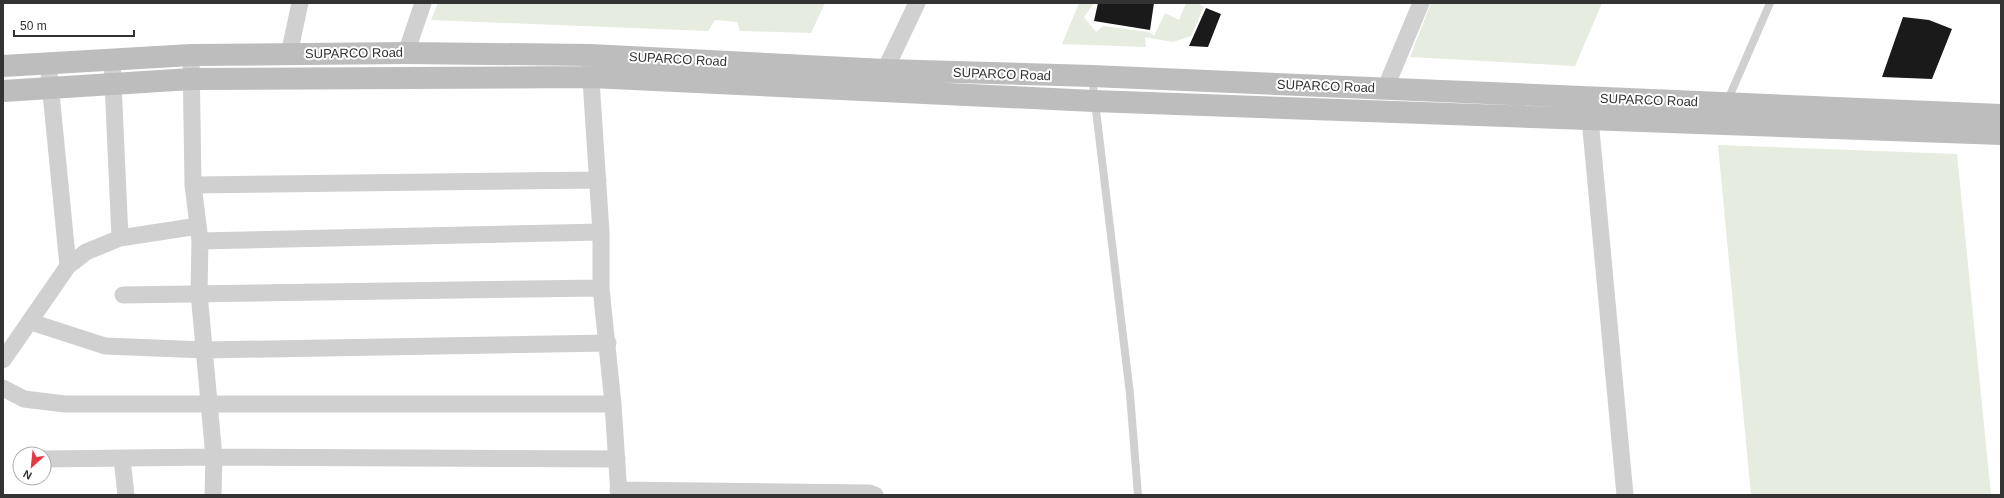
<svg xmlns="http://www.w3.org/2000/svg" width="2004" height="498" font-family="Arial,sans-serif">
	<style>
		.green { fill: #e6ecdf }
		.building { fill: #1a1a1a }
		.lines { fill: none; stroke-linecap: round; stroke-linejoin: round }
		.lane { stroke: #d0d0d0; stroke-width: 8 }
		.street { stroke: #d0d0d0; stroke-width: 17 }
		.secondary { stroke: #bdbdbd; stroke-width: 22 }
		.labels { text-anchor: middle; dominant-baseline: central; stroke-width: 4; stroke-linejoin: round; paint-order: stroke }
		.street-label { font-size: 13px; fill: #333; stroke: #fff }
	</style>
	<rect width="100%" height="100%" fill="#fff"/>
	<!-- green -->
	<path class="green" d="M 438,3 L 825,3 L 811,33 L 740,31 L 737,22 L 715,20 L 708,31 L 431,20 Z
		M 1079,3 L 1094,3 L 1084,17 L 1096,32 L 1103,26 L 1149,32 L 1154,36 L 1165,13 L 1179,20 L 1186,3 L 1197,3 L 1204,7 L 1191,36 L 1173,42 L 1145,37 L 1146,47 L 1062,44 Z
		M 1431,3 L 1602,3 L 1575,66 L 1410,57 Z
		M 1718,145 L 1957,154 L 1991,495 L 1751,495 Z"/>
	<!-- building -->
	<path class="building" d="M 1098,3 L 1154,3 L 1150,30 L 1094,21 Z
		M 1206,8 L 1221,14 L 1208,47 L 1189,46 Z
		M 1903,17 L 1929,20 L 1952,29 L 1932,79 L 1882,77 Z"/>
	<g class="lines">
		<!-- lane -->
		<path class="lane" d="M 1092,77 L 1130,394 L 1138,495
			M 1727,102 L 1770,3"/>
		<!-- street -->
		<path class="street" d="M 406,53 L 423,3
			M 289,54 L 300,3
			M 191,55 L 193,185 L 200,241 L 199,293 L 214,457 L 213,495
			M 112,60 L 120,238
			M 48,63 L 68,266
			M 590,65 L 601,232 L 601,288 L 613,404 L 619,495
			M 885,70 L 917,3
			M 1385,89 L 1421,3
			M 1590,119 L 1625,495
			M 193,185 L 598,180
			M 200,241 L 601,232
			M 123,295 L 601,288
			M 31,322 L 105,346 L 205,350 L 608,343
			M 3,360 L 68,266 L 86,252 L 120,238 L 198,226
			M 3,388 L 24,399 L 65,404 L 613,404
			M 44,459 L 214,457 L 617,459
			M 122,459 L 126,495
			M 618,490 L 869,493 L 875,495"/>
		<!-- secondary -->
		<path class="secondary" d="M 3,66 L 191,55 L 406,53 L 590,55 L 885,70 L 1092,76 L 2001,115
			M 3,91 L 191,79 L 591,77 L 1094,101 L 2001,134"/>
	</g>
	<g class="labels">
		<!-- street labels -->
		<g class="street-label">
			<text transform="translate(354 53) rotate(-1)">SUPARCO Road</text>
			<text transform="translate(678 59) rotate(3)">SUPARCO Road</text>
			<text transform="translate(1002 74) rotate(2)">SUPARCO Road</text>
			<text transform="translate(1326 86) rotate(2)">SUPARCO Road</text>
			<text transform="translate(1649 100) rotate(2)">SUPARCO Road</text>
		</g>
	</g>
	<!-- border -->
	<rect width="2004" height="498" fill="none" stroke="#333333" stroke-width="8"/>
	<!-- north arrow -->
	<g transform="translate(32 466) rotate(207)"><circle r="19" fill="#ffffff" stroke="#adadad"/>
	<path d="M0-3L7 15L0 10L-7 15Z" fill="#e63946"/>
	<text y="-6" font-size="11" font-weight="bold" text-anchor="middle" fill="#333333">N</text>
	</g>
	<!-- scale -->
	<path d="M14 30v6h120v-6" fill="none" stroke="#333333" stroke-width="2"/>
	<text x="20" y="30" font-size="12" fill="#333333" stroke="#ffffff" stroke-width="3" paint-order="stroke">50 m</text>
</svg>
